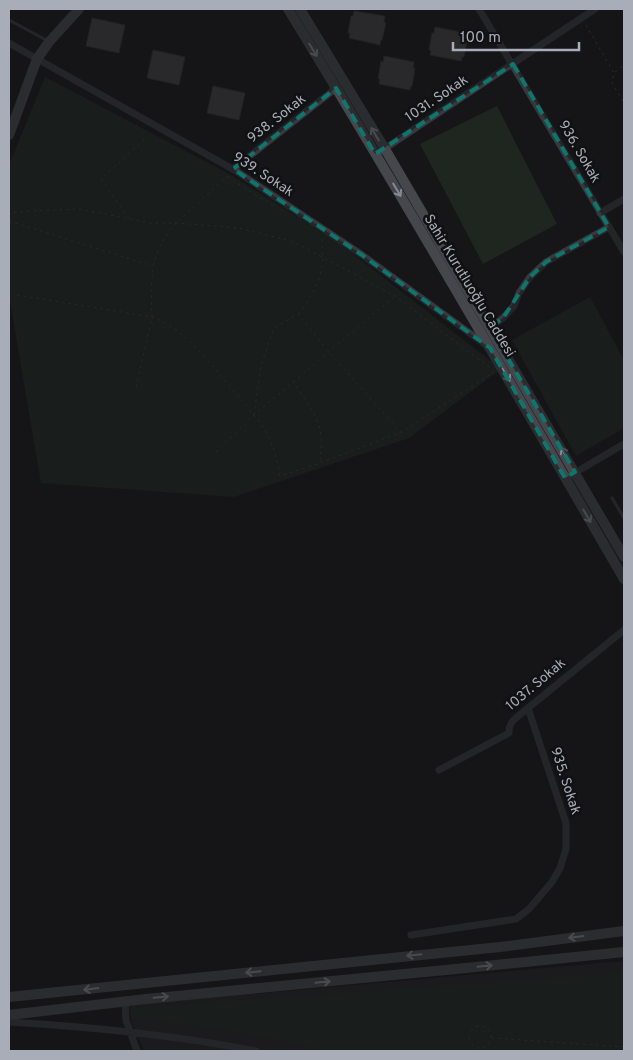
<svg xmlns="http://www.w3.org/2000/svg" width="633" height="1060" font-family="Overpass,sans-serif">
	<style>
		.built { fill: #222225 }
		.green { fill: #1e261f }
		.building { fill: #404145; stroke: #303034 }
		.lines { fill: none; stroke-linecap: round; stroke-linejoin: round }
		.path { stroke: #3d3f44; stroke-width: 1; stroke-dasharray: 2.5 4; stroke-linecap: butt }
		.lane { stroke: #37383d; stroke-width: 3 }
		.street { stroke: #37383d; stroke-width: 7 }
		.secondary { stroke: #45474d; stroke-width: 10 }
		.oneway { stroke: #858993 }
		.marked { fill: none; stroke: #0f766e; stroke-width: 4; stroke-dasharray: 10 6; stroke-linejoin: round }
		.labels { text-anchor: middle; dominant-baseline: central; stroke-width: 5; stroke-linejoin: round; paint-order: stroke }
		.street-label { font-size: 14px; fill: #a8adb8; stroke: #111113 }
	</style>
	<rect width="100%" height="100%" fill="#161618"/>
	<!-- built -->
	<path class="built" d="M 624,961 L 624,1051 L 144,1051 L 131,1021 L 129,1005 Z"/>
	<!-- green -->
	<path class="green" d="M 45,77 L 233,176 L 343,246 L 501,369 L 409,438 L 234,497 L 41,483 L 9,295 L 9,165 Z
		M 497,106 L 557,224 L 483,264 L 420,144 Z
		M 590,297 L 624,360 L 624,428 L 576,456 L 512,340 Z
		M 624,973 L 624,1051 L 326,1051 L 301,1045 L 219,1028 L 132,1018 L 130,1008 Z"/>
	<!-- building -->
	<path class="building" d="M 354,11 L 385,16 L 384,22 L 386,23 L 382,40 L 381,40 L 380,45 L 349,38 L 350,33 L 348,33 L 351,16 L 353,16 Z
		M 92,18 L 125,25 L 119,53 L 86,46 Z
		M 435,27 L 466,33 L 465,39 L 467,40 L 464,57 L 462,57 L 461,61 L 430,55 L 431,51 L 429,50 L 432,33 L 434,33 Z
		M 153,50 L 185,57 L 179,85 L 147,78 Z
		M 384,56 L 414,62 L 413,68 L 415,68 L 412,86 L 411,86 L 410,90 L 379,84 L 380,79 L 378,79 L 381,61 L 383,62 Z
		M 213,86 L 245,93 L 239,120 L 207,113 Z"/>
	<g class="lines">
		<!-- path -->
		<path class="path" d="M 586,25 L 614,73 L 612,83 L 624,103
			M 615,72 L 624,65
			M 227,177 L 274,206
			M 9,215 L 10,213 L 28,211 L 80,209 L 150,223 L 176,223 L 239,228 L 294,242 L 395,296 L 489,367
			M 129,218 L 101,179 L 146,138
			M 9,221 L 153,266
			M 17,295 L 152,317 C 185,329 206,359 228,384 C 242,401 258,417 268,436 C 275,449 277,461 280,476 L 320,463 L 402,432 L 494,372
			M 299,314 C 308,301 318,287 321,271 C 324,261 322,249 322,239
			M 293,381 C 302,395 314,410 319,426 C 323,437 321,451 320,462
			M 136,387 L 152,317 L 151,291 L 153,266 L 159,248 L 169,231 L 176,223 L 228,176
			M 254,415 L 261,365 L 274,328 L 298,314 L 329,353 L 401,432
			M 216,452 L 254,415 L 395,296
			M469 1037a11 11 0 1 1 22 0a11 11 0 1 1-22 0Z
			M 492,1038 L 624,1047
			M 624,1051 L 624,1050"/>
		<!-- lane -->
		<path class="lane" d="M 9,20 L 48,41
			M 612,498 L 624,518"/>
		<!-- street -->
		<path class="street" d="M 479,9 L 624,252
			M 9,43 L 236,171 L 362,255 L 486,345
			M 381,151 L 595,9
			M 233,169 L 336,88
			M 600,213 L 624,199
			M 490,328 L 503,318 L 514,306 L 519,293 L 530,277 L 546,262 L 609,227
			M 566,478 L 624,444
			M 439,770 L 509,733 C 509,725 511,722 517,717 L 624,630
			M 411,935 L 516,919 L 529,909 L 552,882 L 560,868 L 566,849 L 566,823 L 528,708
			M 125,1001 L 126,1020 L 137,1051
			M 9,1022 C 92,1027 175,1035 256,1051"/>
		<!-- secondary -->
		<path class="secondary" d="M 288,9 C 403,197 513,388 624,579
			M 300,9 L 385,149 L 624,557
			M 9,135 L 37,59 L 49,42 L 79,9
			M 9,997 L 500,947 L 624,931
			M 9,1015 L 146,999 L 456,969 L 624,952"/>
	</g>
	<!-- one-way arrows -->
	<defs><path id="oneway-shaft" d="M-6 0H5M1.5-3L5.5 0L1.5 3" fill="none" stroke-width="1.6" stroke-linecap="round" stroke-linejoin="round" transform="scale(1.25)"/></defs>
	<g class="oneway">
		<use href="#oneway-shaft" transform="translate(313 50) rotate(59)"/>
		<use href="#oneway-shaft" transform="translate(375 134) rotate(-121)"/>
		<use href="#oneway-shaft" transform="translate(397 190) rotate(59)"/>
		<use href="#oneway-shaft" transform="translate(506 375) rotate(60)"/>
		<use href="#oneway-shaft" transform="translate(565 454) rotate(-121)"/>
		<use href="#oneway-shaft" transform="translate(587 516) rotate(60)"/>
		<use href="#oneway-shaft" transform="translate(576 937) rotate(173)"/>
		<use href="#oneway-shaft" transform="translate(414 955) rotate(174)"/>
		<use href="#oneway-shaft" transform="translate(485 966) rotate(-6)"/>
		<use href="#oneway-shaft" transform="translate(253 972) rotate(174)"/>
		<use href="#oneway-shaft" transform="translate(323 982) rotate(-6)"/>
		<use href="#oneway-shaft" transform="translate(91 989) rotate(173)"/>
		<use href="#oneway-shaft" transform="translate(161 997) rotate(-5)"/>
	</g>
	<!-- marked area -->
	<path d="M0 0H633V1060H0ZM 513,64 L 609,227 L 546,262 L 530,277 L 503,318 L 490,328 L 575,472 L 565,478 L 490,348 L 362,255 L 233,169 L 336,88 L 375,154 Z" fill="#161618" fill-opacity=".55" fill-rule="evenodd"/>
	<path class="marked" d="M 513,64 L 609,227 L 546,262 L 530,277 L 503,318 L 490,328 L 575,472 L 565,478 L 490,348 L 362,255 L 233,169 L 336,88 L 375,154 Z"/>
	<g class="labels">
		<!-- street labels -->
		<g class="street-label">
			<text transform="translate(437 99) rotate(-34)">1031. Sokak</text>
			<text transform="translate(277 119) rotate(-38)">938. Sokak</text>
			<text transform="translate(579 152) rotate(60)">936. Sokak</text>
			<text transform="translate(263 175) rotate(33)">939. Sokak</text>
			<text transform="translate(469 286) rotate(59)">Sahir Kurutluoğlu Caddesi</text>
			<text transform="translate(536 685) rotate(-40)">1037. Sokak</text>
			<text transform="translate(565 781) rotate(72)">935. Sokak</text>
		</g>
	</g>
	<!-- border -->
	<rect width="633" height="1060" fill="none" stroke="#a8adb8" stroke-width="20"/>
	<!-- scale -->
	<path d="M453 42v8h126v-8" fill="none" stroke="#a8adb8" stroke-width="2.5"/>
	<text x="460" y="42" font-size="15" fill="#a8adb8" stroke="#111113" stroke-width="4" paint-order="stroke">100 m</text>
</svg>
